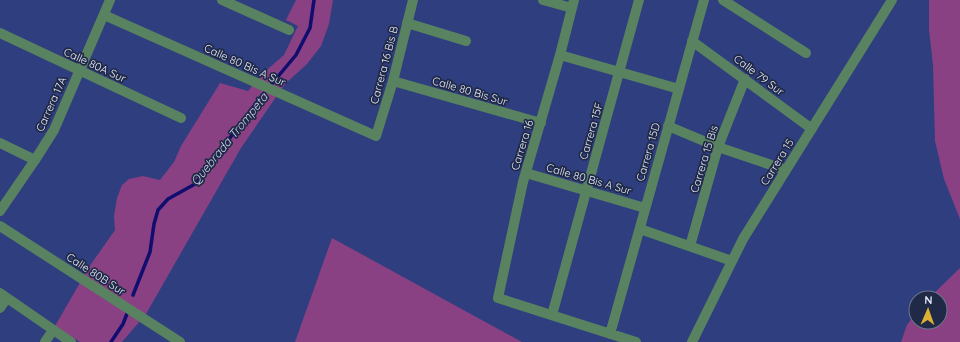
<svg xmlns="http://www.w3.org/2000/svg" width="960" height="342" font-family="Quicksand,sans-serif">
	<style>
		.green { fill: #894184 }
		.lines { fill: none; stroke-linecap: round; stroke-linejoin: round }
		.stream { stroke: #100e6f; stroke-width: 3.5 }
		.minor { stroke: #588260; stroke-width: 10 }
		.tertiary { stroke: #588260; stroke-width: 10 }
		.labels { text-anchor: middle; dominant-baseline: central; stroke-width: 3.5; stroke-linejoin: round; paint-order: stroke }
		.street-label { font-size: 11px; fill: #e6ebfb; stroke: #202946 }
		.water-label { font-size: 12px; font-style: italic; fill: #ccd5ef; stroke: #202946 }
	</style>
	<rect width="100%" height="100%" fill="#2e3e7e"/>
	<!-- green -->
	<path class="green" d="M 296,0 L 333,0 L 329,24 L 321,46 L 307,64 L 285,84 L 241,148 L 146,314 L 122,342 L 80,342 L 55,326 L 89,267 L 115,230 L 114,216 L 117,198 L 122,185 L 129,179 L 143,176 L 160,180 L 174,162 L 181,146 L 220,83 L 248,91 L 261,75 L 284,55 L 298,26 L 286,20 Z
		M 929,0 L 960,0 L 960,219 L 944,179 L 935,141 L 933,65 L 929,30 Z
		M 332,238 L 522,342 L 295,342 Z
		M 960,268 L 960,342 L 901,342 L 907,325 L 916,313 L 916,322 L 940,322 L 940,298 L 929,298 Z"/>
	<g class="lines">
		<!-- stream -->
		<path class="stream" d="M 133,295 L 150,252 L 154,224 L 158,210 L 168,199 L 195,184 L 260,98 L 296,55 L 310,28 L 314,0
			M 111,342 L 123,324 L 128,311"/>
		<!-- minor -->
		<path class="minor" d="M 222,0 L 289,30
			M 543,0 L 572,8
			M 574,0 L 560,55 L 523,182 L 498,298 L 636,342
			M 723,0 L 806,53
			M 407,23 L 466,41
			M 0,33 L 181,118
			M 692,41 L 812,129
			M 560,55 L 679,89
			M 393,81 L 541,123
			M 668,126 L 718,147 L 786,170
			M 0,143 L 35,160
			M 526,173 L 645,208
			M 0,226 L 180,342
			M 640,229 L 732,261
			M 690,246 L 718,147 L 745,79
			M 0,293 L 71,342
			M 0,308 L 7,298
			M 552,315 L 639,0
			M 610,334 L 704,0
			M 45,342 L 53,330
			M 692,342 L 743,239 L 892,0"/>
		<!-- tertiary -->
		<path class="tertiary" d="M 104,15 L 376,136 L 393,81 L 413,0
			M 0,211 L 35,160 L 54,130 L 110,0"/>
	</g>
	<g class="labels">
		<!-- street labels -->
		<g class="street-label">
			<text transform="translate(95 65) rotate(25)">Calle 80A Sur</text>
			<text transform="translate(245 65) rotate(24)">Calle 80 Bis A Sur</text>
			<text transform="translate(384 65) rotate(-75)">Carrera 16 Bis B</text>
			<text transform="translate(759 75) rotate(37)">Calle 79 Sur</text>
			<text transform="translate(470 91) rotate(16)">Calle 80 Bis Sur</text>
			<text transform="translate(51 104) rotate(-66)">Carrera 17A</text>
			<text transform="translate(591 131) rotate(-74)">Carrera 15F</text>
			<text transform="translate(522 145) rotate(-73)">Carrera 16</text>
			<text transform="translate(648 152) rotate(-74)">Carrera 15D</text>
			<text transform="translate(704 159) rotate(-73)">Carrera 15 Bis</text>
			<text transform="translate(777 162) rotate(-58)">Carrera 15</text>
			<text transform="translate(589 179) rotate(16)">Calle 80 Bis A Sur</text>
			<text transform="translate(96 274) rotate(33)">Calle 80B Sur</text>
		</g>
		<!-- water labels -->
		<g class="water-label">
			<text transform="translate(229 139) rotate(-51)">Quebrada Trompeta</text>
		</g>
	</g>
	<!-- north arrow -->
	<g transform="translate(928 310) rotate(2)"><circle r="19" fill="#202946" stroke="#6f778e"/>
	<path d="M0-3L7 15L0 10L-7 15Z" fill="#dbb233"/>
	<text y="-6" font-size="11" font-weight="bold" text-anchor="middle" fill="#e6ebfb">N</text>
	</g>
</svg>
